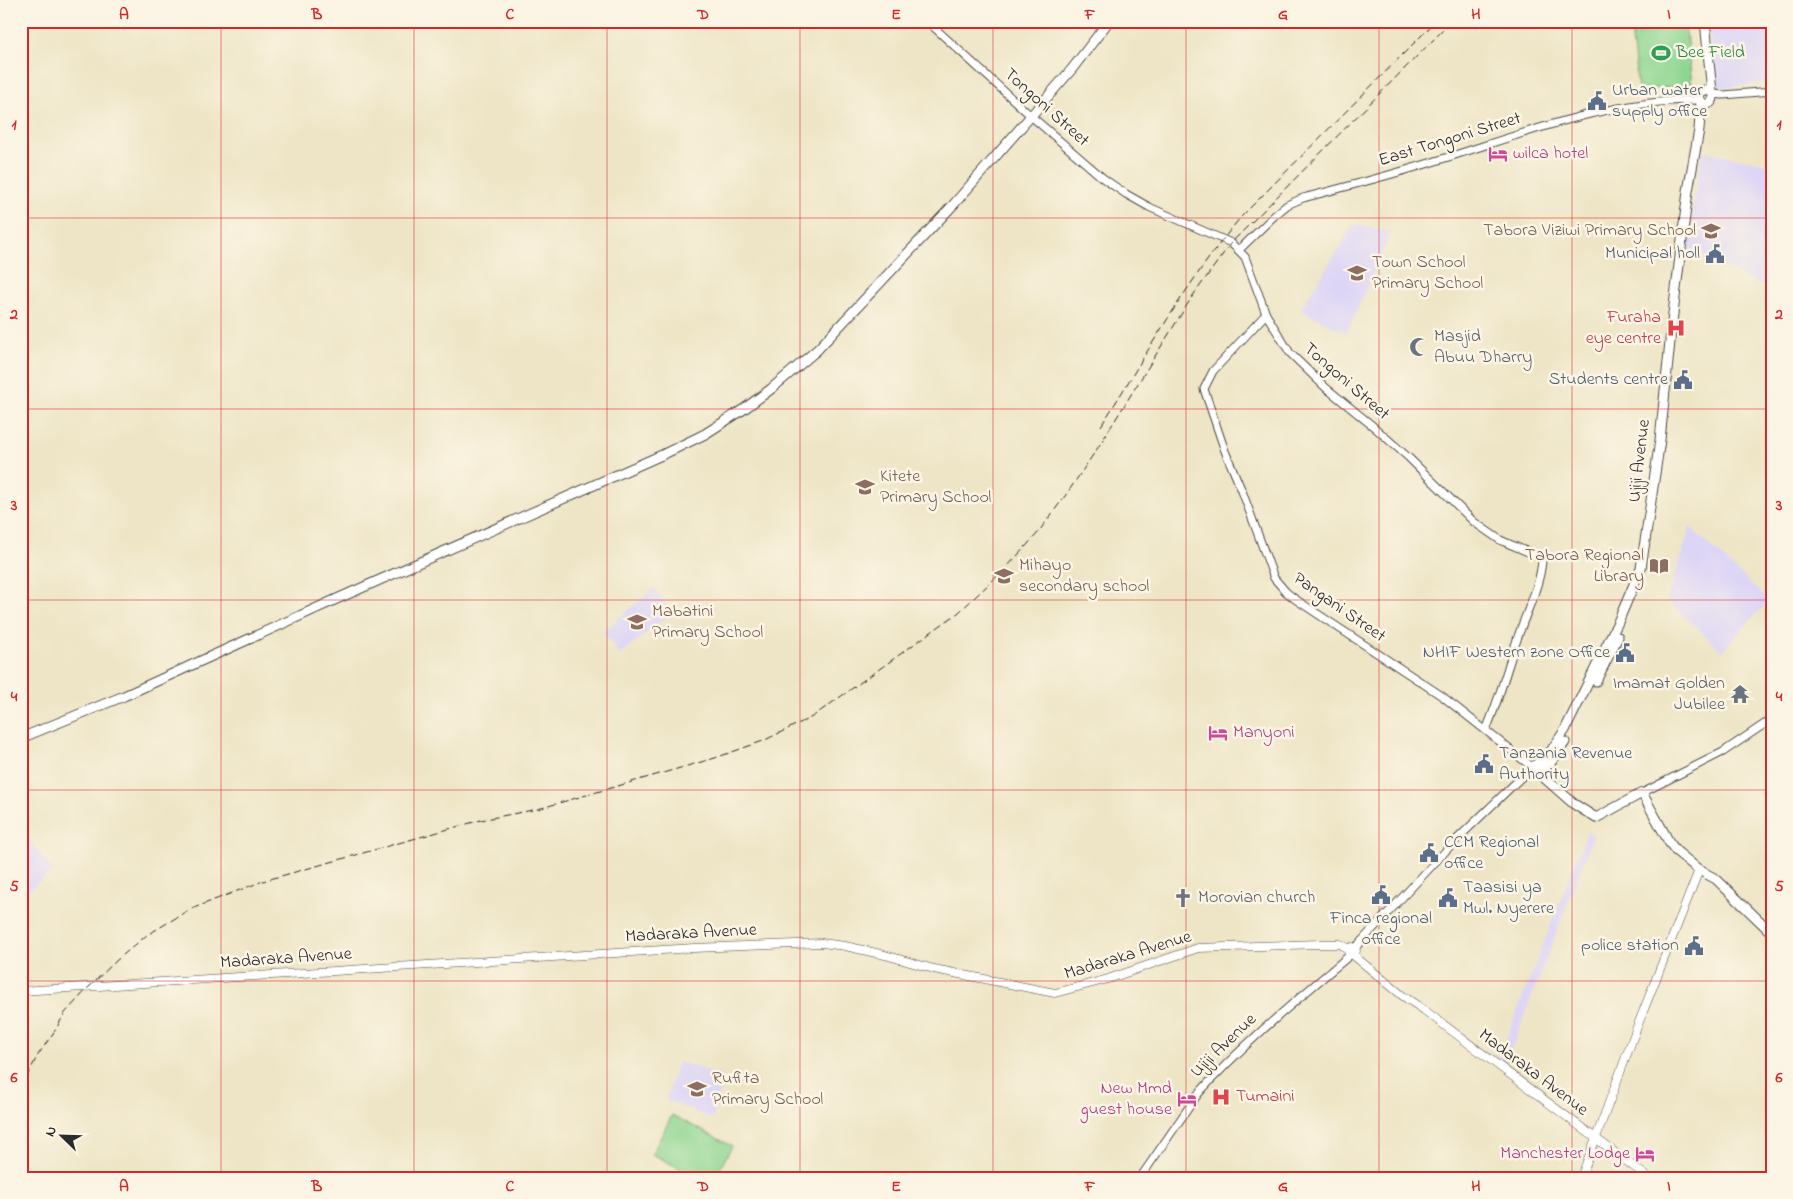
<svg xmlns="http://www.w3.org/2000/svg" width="1793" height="1199" font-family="'Indie Flower',sans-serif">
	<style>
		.built { fill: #ddd5f6 }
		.green { fill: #8fd691; stroke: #5d805e }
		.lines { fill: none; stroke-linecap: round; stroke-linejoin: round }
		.secondary-casing { stroke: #484742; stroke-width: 9 }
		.primary-casing { stroke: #484742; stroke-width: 9 }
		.highway-casing { stroke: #484742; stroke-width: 11 }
		.secondary { stroke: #fff; stroke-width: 7 }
		.primary { stroke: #fff; stroke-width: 8 }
		.highway { stroke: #fff; stroke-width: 9 }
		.rail { stroke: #2b2b2b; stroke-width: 1; stroke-dasharray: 8 4; stroke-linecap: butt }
		.grid { fill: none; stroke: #d62828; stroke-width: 1; stroke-opacity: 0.55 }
		.labels { text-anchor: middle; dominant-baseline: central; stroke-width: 5; stroke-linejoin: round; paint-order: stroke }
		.leisure-label { font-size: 18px; fill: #27864d; stroke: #fcf5e5; text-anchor: start }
		.service-label { font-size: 18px; fill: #4e5e75; stroke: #fcf5e5; text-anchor: start }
		.street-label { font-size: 18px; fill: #2b2b2b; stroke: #fcf5e5 }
		.hotel-label { font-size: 18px; fill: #b23c85; stroke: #fcf5e5; text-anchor: start }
		.education-label { font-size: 18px; fill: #785e54; stroke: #fcf5e5; text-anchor: start }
		.health-label { font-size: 18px; fill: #be3a42; stroke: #fcf5e5; text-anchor: end }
		.worship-label { font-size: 18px; fill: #5b616d; stroke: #fcf5e5; text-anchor: start }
		.neatline { fill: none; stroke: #d62828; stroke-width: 2 }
		.grid-label { font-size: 16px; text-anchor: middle; font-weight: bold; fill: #d62828 }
	</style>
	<rect width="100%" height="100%" fill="#fcf5e5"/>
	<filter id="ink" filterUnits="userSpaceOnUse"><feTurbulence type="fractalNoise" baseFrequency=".02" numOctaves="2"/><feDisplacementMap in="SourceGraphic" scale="10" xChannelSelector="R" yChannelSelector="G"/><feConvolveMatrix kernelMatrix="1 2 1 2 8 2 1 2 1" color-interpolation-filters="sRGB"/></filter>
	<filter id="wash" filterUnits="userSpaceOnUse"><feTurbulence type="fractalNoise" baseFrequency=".0096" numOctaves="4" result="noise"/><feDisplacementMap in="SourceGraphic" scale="20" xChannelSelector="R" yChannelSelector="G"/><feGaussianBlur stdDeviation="1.12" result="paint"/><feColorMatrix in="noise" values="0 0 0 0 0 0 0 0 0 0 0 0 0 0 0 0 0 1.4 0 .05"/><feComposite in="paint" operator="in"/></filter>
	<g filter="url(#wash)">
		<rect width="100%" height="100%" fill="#eee5c6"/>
		<!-- built -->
		<path class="built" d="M 1708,21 L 1771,21 L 1772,82 L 1715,88 Z
			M 1702,151 L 1772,165 L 1772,291 L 1690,249 L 1687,244 Z
			M 1354,224 L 1391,232 L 1347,333 L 1300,310 Z
			M 1690,527 L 1769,601 L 1722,651 L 1667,600 Z
			M 654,588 L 672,612 L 620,655 L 603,632 Z
			M 21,831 L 53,870 L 21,897 Z
			M 1587,832 L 1594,835 L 1505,1066 L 1497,1063 Z
			M 678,1062 L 724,1076 L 713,1119 L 666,1100 Z"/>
		<!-- green -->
		<path class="green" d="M 1630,21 L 1685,21 L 1692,85 L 1638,90 Z
			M 672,1115 L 732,1146 L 715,1178 L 698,1178 L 652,1154 Z"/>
	</g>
	<g filter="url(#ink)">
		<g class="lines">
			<!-- secondary casing -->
			<g class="secondary-casing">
				<path id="secondary" d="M 927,21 L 1031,116 L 1104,179 L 1126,194 L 1149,207 L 1231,243 L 1245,257 L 1266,314 L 1290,353 L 1325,387 L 1374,427 L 1409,458 L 1474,522 L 1500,540 L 1540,557 L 1542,561 C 1540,585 1528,608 1520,631 C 1508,664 1500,698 1486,730
					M 1713,94 L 1723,95 L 1772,91
					M 1239,250 L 1274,216 L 1287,205 L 1303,198 C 1349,186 1396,174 1442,159 C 1526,133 1611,99 1701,100
					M 1266,314 L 1213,371 L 1204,389 L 1225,451 L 1242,491 L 1274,578 L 1286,592 L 1295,599 L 1442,696 L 1532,767 L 1454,842 L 1355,948
					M 1642,793 L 1723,752 L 1772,719
					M 1140,1178 L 1198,1094 C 1244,1043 1298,999 1350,955"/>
			</g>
			<!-- primary casing -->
			<g class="primary-casing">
				<path id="primary" d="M1348 951a4 4 0 1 1 8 0a4 4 0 1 1-8 0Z
					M 1353,955 L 1403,996 L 1424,1010 L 1649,1178
					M 21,991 L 694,948 L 822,943 L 845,946 L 885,955 L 934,969 L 1055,993 L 1108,979 L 1198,948 L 1320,944 L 1340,944 L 1349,949
					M 1581,1178 L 1637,1027 L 1699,870"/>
			</g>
			<!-- highway casing -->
			<g class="highway-casing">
				<path id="highway" d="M 1705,21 L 1712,92
					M1699 97a7 7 0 1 1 14 0a7 7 0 1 1-14 0Z
					M 1701,101 L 1699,130 L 1688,191 L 1672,322 L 1660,440 L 1641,568 L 1618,622 L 1565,730 L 1547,757 L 1532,767 L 1574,804 L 1596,818 L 1642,793 L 1669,842 L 1676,851 L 1699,870 L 1716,879 L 1772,933
					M 1596,681 L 1618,637
					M 21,738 L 124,696 L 339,598 L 664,454 L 705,434 L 744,409 L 771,389 L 817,350 L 954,204 L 1072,69 L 1109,21
					M 1539,773 L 1549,765 L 1565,742"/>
			</g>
			<!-- secondary -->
			<use href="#secondary" class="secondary"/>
			<!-- primary -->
			<use href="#primary" class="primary"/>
			<!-- highway -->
			<use href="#highway" class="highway"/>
			<!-- rail -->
			<path class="rail" d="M 1101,426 C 1146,355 1187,281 1241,217 L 1436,21
				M 21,1088 L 38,1055 L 56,1029 L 65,1013 L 89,987 L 117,960 L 147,935 L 191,909 L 263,881 L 481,820 L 538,809 L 715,758 L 763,741 L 812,717 L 958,613 L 1007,567 L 1037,534 L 1068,492 L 1097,449 L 1192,297 L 1231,243 L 1452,21"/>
		</g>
	</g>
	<!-- grid -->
	<path class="grid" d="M 221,21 L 221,1178M 414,21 L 414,1178M 607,21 L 607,1178M 800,21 L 800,1178M 993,21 L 993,1178M 1186,21 L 1186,1178M 1379,21 L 1379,1178M 1572,21 L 1572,1178M 21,218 L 1772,218M 21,409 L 1772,409M 21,600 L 1772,600M 21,790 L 1772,790M 21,981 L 1772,981"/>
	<!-- icons -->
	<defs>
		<g id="stadium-bare" transform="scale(1.5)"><path d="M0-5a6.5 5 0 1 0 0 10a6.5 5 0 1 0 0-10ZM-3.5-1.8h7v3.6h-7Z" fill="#2e9e5b" stroke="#fcf5e5" stroke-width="2.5" paint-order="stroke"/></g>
		<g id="civic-bare" transform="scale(1.5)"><path d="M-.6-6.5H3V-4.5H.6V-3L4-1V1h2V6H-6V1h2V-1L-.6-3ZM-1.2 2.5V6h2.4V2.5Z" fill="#5c6f8a" stroke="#fcf5e5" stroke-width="2.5" paint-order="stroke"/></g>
		<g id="hotel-bare" transform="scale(1.5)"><path d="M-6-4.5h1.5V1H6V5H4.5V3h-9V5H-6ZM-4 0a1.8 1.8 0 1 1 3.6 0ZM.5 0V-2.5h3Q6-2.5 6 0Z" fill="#d1479c" stroke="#fcf5e5" stroke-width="2.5" paint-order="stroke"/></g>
		<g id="school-bare" transform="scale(1.5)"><path d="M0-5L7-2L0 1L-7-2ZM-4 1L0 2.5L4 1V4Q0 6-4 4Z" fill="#8d6e63" stroke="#fcf5e5" stroke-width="2.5" paint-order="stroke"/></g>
		<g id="hospital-bare" transform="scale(1.5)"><path d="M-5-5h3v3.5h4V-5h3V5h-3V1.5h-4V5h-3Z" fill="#e0444e" stroke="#fcf5e5" stroke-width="2.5" paint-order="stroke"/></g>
		<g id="mosque-bare" transform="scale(1.5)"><path d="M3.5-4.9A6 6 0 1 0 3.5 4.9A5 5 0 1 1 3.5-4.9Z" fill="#6b7280" stroke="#fcf5e5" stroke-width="2.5" paint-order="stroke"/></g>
		<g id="library-bare" transform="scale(1.5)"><path d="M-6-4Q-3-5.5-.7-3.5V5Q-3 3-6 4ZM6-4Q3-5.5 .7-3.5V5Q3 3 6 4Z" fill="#8d6e63" stroke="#fcf5e5" stroke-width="2.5" paint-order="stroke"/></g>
		<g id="temple-bare" transform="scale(1.5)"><path d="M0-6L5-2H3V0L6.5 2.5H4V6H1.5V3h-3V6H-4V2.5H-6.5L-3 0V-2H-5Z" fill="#6b7280" stroke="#fcf5e5" stroke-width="2.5" paint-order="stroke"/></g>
		<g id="church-bare" transform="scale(1.5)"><path d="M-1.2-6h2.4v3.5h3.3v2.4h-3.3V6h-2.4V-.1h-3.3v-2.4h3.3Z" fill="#6b7280" stroke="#fcf5e5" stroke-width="2.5" paint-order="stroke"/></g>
	</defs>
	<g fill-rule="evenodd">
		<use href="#stadium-bare" x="1661" y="53"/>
		<use href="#civic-bare" x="1597" y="101"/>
		<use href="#hotel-bare" x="1498" y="154"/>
		<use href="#school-bare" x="1711" y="231"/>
		<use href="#civic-bare" x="1715" y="254"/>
		<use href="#school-bare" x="1357" y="273"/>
		<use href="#hospital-bare" x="1676" y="328"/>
		<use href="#mosque-bare" x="1419" y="347"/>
		<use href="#civic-bare" x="1683" y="380"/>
		<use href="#school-bare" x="865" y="487"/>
		<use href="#library-bare" x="1659" y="566"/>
		<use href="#school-bare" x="1004" y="576"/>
		<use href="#school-bare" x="637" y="622"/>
		<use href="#civic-bare" x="1625" y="653"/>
		<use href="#temple-bare" x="1740" y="694"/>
		<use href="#hotel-bare" x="1218" y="733"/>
		<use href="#civic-bare" x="1484" y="764"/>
		<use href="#civic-bare" x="1429" y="853"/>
		<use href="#civic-bare" x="1381" y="895"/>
		<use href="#church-bare" x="1183" y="898"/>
		<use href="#civic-bare" x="1448" y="898"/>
		<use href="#civic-bare" x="1694" y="946"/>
		<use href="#school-bare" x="697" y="1089"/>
		<use href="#hospital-bare" x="1221" y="1097"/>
		<use href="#hotel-bare" x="1187" y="1099"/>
		<use href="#hotel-bare" x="1645" y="1154"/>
	</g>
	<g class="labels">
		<!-- leisure labels -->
		<g class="leisure-label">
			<text x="1676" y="53">Bee Field</text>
		</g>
		<!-- service labels -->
		<g class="service-label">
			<text x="1612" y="91">Urban water<tspan x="1612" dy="21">supply office</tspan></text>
			<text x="1700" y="254" text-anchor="end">Municipal holl</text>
			<text x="1668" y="380" text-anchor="end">Students centre</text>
			<text x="1610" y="653" text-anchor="end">NHIF Western zone Office</text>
			<text x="1499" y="754">Tanzania Revenue<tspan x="1499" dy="21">Authority</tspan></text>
			<text x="1444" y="843">CCM Regional<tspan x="1444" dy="21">office</tspan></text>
			<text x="1463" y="888">Taasisi ya<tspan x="1463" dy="21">Mwl. Nyerere</tspan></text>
			<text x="1381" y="919" text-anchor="middle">Finca regional<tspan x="1381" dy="21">office</tspan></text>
			<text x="1679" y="946" text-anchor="end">police station</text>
		</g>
		<!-- street labels -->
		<g class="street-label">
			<text transform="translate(1046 108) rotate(42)">Tongoni Street</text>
			<text transform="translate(1450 140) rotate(-17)">East Tongoni Street</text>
			<text transform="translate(1346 382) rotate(41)">Tongoni Street</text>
			<text transform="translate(1640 461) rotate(-83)">Ujiji Avenue</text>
			<text transform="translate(1339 608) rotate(35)">Pangani Street</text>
			<text transform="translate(691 934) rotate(-3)">Madaraka Avenue</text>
			<text transform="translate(1128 956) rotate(-17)">Madaraka Avenue</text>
			<text transform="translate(286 959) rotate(-4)">Madaraka Avenue</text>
			<text transform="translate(1224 1046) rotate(-44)">Ujiji Avenue</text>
			<text transform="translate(1533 1073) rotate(37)">Madaraka Avenue</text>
		</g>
		<!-- hotel labels -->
		<g class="hotel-label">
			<text x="1513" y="154">wilca hotel</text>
			<text x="1233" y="733">Manyoni</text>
			<text x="1172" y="1089" text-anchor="end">New Mmd<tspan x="1172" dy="21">guest house</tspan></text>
			<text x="1630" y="1154" text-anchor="end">Manchester Lodge</text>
		</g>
		<!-- education labels -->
		<g class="education-label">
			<text x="1696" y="231" text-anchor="end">Tabora Viziwi Primary School</text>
			<text x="1372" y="263">Town School<tspan x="1372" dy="21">Primary School</tspan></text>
			<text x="880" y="477">Kitete<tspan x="880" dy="21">Primary School</tspan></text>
			<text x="1644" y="556" text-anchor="end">Tabora Regional<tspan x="1644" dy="21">Library</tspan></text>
			<text x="1019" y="566">Mihayo<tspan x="1019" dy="21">secondary school</tspan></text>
			<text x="652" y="612">Mabatini<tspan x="652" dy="21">Primary School</tspan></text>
			<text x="712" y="1079">Rufita<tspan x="712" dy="21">Primary School</tspan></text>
		</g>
		<!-- health labels -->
		<g class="health-label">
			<text x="1661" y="318">Furaha<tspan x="1661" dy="21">eye centre</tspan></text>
			<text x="1236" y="1097" text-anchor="start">Tumaini</text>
		</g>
		<!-- worship labels -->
		<g class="worship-label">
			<text x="1434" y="337">Masjid<tspan x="1434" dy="21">Abuu Dharry</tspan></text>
			<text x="1725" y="684" text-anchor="end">Imamat Golden<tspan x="1725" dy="21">Jubilee</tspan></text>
			<text x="1198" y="898">Morovian church</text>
		</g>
	</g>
	<!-- margin -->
	<rect width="1793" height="1199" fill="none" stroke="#fcf5e5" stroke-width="55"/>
	<!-- north arrow -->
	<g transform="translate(62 1136) rotate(293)" stroke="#fcf5e5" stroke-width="4" paint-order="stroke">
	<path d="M0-4L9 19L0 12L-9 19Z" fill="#2b2b2b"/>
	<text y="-8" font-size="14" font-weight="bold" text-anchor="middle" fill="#2b2b2b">N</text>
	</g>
	<rect x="28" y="28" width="1738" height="1144" class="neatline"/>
	<g class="grid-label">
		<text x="124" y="19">A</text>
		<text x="317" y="19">B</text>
		<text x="510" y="19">C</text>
		<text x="703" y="19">D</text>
		<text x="896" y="19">E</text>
		<text x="1090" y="19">F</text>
		<text x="1283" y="19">G</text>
		<text x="1476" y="19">H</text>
		<text x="1669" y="19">I</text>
		<text x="14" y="129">1</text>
		<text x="1779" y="129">1</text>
		<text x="14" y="319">2</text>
		<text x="1779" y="319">2</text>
		<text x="14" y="510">3</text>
		<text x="1779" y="510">3</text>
		<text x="14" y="701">4</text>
		<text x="1779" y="701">4</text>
		<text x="14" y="891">5</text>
		<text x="1779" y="891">5</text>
		<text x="14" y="1082">6</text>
		<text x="1779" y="1082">6</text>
		<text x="124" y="1191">A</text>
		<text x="317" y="1191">B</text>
		<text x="510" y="1191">C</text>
		<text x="703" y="1191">D</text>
		<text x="896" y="1191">E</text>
		<text x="1090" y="1191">F</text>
		<text x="1283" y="1191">G</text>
		<text x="1476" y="1191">H</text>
		<text x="1669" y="1191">I</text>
	</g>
</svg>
